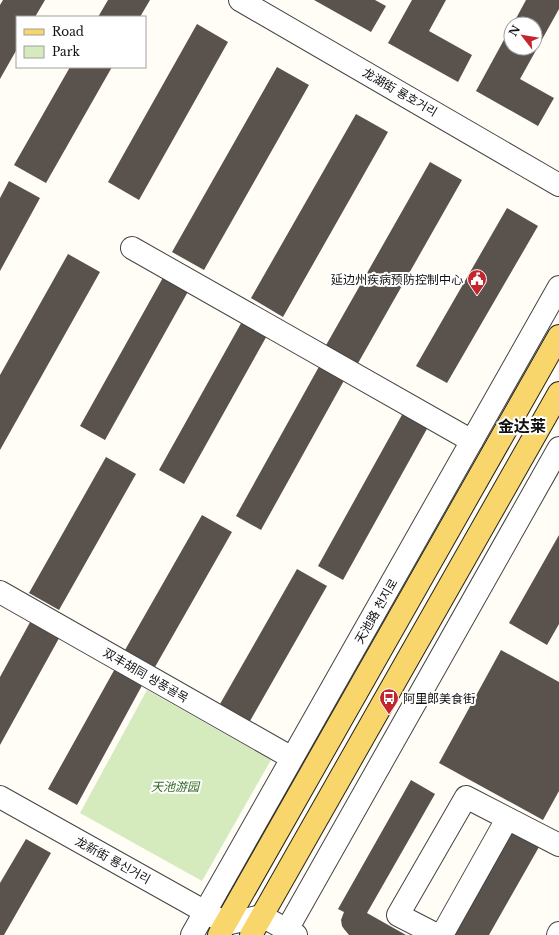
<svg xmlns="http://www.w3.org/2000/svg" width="559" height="935" font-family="'Libre Baskerville','Noto Sans SC','Noto Sans KR',serif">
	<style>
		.green { fill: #d5ebbd }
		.building { fill: #5a524d }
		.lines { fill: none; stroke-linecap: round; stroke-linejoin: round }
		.minor-casing { stroke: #444; stroke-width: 24 }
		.major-casing { stroke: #222; stroke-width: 24 }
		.minor { stroke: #fff; stroke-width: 22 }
		.major { stroke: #f9d66b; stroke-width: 22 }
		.labels { text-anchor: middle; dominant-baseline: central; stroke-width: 4; stroke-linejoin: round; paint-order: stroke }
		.street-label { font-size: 12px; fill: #111; stroke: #fff }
		.poi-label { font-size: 12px; fill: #111; stroke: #fff; text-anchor: end }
		.park-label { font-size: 12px; font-style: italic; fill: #2f6b1f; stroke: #fff }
		.district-label { font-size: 16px; font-weight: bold; fill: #111; stroke: #fff }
	</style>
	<rect width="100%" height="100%" fill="#fffdf5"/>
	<!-- green -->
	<path class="green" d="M 147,690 L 271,760 L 202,881 L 80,813 Z"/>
	<!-- building -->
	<path class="building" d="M 3,0 L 45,0 L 35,17 L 17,17 L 17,49 L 0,79 L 0,5 Z
		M 108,0 L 150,0 L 140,17 L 98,17 Z
		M 314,0 L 375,0 L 386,6 L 371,32 Z
		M 412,0 L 446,0 L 429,31 L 472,55 L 458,82 L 388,43 Z
		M 526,0 L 559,0 L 559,9 L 520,79 L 554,98 L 538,126 L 476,91 L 511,27 L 511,48 L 535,48 L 535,24 L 513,24 Z
		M 197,24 L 228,42 L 139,200 L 108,182 Z
		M 70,67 L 112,67 L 46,183 L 14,165 Z
		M 277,67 L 309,85 L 204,270 L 172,252 Z
		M 356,114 L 388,132 L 283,317 L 251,298 Z
		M 430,162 L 462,180 L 357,365 L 325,347 Z
		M 9,181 L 40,198 L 0,271 L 0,198 Z
		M 507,208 L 538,226 L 447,383 L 416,366 Z
		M 68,254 L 100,272 L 0,450 L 0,375 Z
		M 165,274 L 190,288 L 105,440 L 80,426 Z
		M 244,318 L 269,332 L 184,484 L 159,470 Z
		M 321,363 L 346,377 L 261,530 L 236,516 Z
		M 403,413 L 428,427 L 343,580 L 318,566 Z
		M 106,457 L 136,474 L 59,610 L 29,593 Z
		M 202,515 L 232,532 L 155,667 L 125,650 Z
		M 559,535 L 559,624 L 547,645 L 509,623 Z
		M 297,569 L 327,586 L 250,721 L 220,704 Z
		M 34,615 L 63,631 L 0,745 L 0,677 Z
		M 501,650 L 559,682 L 559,791 L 543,820 L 439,763 Z
		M 117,665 L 145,680 L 77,805 L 48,789 Z
		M 411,780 L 435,794 L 367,913 L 406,935 L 349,935 L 344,929 L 342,926 L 341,920 L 344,912 L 338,909 Z
		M 511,832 L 539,847 L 489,935 L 453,935 Z
		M 26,839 L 51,853 L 4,935 L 0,935 L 0,883 Z"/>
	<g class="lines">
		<!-- minor casing -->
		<g class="minor-casing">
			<path id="minor" d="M 240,0 L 559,185
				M 132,248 L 472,441
				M 0,592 L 292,758
				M 0,797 L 218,919
				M 226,924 L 262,916 L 296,935
				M 192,935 L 559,287
				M 284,935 L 559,448
				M 437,935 L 398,915 L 466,797 L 559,845
				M 442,935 L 507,819
				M 558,935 L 559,933"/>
		</g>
		<!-- major casing -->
		<g class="major-casing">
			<path id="major" d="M 219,935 L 559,336
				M 251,935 L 559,393"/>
		</g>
		<!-- minor -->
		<use href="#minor" class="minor"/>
		<!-- major -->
		<use href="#major" class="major"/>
	</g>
	<!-- icons -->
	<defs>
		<g id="civic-pin" transform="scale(1)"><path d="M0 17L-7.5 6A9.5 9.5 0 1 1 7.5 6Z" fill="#c4262e" stroke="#fff"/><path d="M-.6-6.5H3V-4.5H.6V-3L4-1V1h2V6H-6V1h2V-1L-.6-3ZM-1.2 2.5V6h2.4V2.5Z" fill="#fff"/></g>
		<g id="bus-pin" transform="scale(1)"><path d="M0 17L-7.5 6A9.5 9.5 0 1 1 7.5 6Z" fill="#c4262e" stroke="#fff"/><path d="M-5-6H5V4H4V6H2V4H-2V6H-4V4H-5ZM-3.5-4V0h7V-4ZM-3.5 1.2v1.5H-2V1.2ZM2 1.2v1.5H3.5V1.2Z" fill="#fff"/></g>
	</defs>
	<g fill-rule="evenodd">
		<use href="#civic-pin" x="477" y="279"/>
		<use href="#bus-pin" x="389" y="698"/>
	</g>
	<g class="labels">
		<!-- street labels -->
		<g class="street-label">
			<text transform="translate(400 92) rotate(30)">龙湖街 룡호거리</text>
			<text transform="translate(376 611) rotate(-60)">天池路 천지로</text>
			<text transform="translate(146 675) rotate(30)">双丰胡同 쌍풍골목</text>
			<text transform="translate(113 860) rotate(29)">龙新街 룡신거리</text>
		</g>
		<!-- poi labels -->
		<g class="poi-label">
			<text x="463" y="279">延边州疾病预防控制中心</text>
			<text x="403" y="698" text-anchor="start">阿里郎美食街</text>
		</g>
		<!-- park labels -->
		<g class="park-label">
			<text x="175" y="786">天池游园</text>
		</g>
		<!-- district labels -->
		<g class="district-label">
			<text x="522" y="426">金达莱</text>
		</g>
	</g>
	<!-- legend -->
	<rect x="16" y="16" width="130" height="52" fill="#ffffff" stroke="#a0a0a0"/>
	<rect x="24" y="29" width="20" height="6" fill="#f9d66b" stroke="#a0a0a0"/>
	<text x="52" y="36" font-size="12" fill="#111111">Road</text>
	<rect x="24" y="46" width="20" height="12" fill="#d5ebbd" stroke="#a0a0a0"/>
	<text x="52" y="56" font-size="12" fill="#111111">Park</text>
	<!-- north arrow -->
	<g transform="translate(523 36) rotate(301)"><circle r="19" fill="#ffffff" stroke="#a0a0a0"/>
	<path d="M0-3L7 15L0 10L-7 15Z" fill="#c4262e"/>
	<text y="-6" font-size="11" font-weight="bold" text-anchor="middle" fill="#111111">N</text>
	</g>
</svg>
